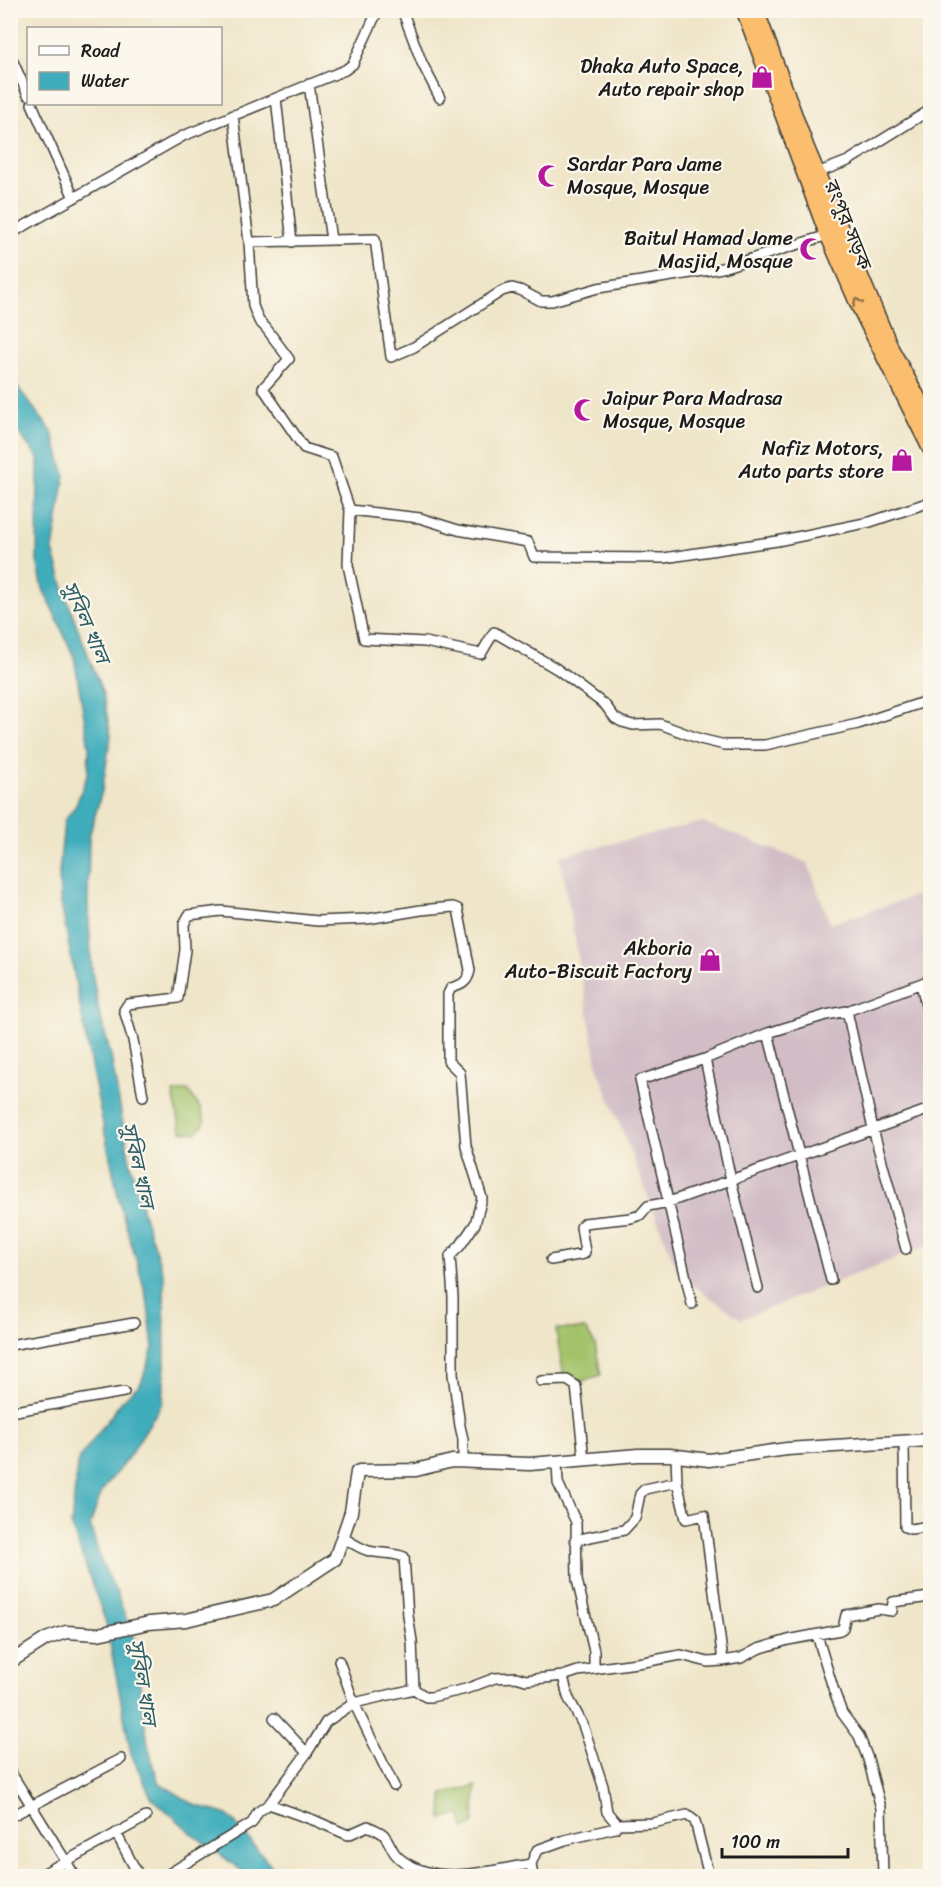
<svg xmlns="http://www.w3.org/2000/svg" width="941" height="1887" font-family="Sriracha,'Noto Sans Bengali',sans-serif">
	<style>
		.industrial { fill: #d2bdc6 }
		.green { fill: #a3c36b; stroke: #607044; stroke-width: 1.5 }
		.water { fill: #3fadbc; stroke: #2e646c; stroke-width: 1.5 }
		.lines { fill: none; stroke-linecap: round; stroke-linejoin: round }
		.minor-casing { stroke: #3c3a36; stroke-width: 12 }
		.tertiary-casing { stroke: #3c3a36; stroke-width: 15 }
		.trunk-casing { stroke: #3c3a36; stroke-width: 18 }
		.minor { stroke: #fff; stroke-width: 9 }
		.tertiary { stroke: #fff; stroke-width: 12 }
		.trunk { stroke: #fbbe6e; stroke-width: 15 }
		.oneway { stroke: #8c6d45 }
		.labels { text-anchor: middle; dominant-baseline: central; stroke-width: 4.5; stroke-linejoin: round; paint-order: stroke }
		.poi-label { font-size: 20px; fill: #1c1c1c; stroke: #fbf7ec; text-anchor: end }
		.street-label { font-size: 20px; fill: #1c1c1c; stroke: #fbf7ec }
		.water-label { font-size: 21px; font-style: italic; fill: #2c5d64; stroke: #fbf7ec }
	</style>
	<rect width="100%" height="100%" fill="#fbf7ec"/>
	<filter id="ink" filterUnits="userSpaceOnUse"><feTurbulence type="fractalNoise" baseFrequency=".0167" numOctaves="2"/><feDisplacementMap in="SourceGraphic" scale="12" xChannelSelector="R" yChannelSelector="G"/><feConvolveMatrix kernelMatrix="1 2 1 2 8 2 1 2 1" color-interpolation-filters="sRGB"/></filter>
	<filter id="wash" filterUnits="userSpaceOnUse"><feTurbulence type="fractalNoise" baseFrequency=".008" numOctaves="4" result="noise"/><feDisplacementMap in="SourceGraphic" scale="24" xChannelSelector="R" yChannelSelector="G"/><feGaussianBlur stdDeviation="1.35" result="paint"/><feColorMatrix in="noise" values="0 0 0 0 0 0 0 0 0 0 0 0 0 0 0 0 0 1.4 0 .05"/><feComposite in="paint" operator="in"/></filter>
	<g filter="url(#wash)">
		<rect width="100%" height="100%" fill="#efe5c8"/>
		<!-- industrial -->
		<path class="industrial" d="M 703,822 L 808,863 L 830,924 L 930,891 L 930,1245 L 741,1319 L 679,1275 L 598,1069 L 560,856 Z"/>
		<!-- green -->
		<path class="green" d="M 188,1090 L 201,1109 L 205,1122 L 196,1133 L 181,1131 L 173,1093 Z
			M 556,1329 L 585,1329 L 595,1344 L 601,1375 L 577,1383 L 572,1377 L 564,1378 Z
			M 476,1786 L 474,1823 L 464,1829 L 461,1813 L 442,1819 L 443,1794 Z"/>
		<!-- water -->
		<path class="water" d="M 10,377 L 52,432 L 65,475 L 53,550 L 68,602 L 103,694 L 111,736 L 102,791 L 89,837 L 88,905 L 92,972 L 99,1011 L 111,1056 L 129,1157 L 144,1216 L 164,1276 L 165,1369 L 163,1402 L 130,1455 L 102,1491 L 90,1525 L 101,1561 L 117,1594 L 134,1639 L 148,1745 L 158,1782 L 195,1805 L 228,1815 L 271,1865 L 278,1876 L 249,1876 L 195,1836 L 151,1797 L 131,1754 L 106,1623 L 71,1525 L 78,1460 L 122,1401 L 141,1383 L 153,1348 L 147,1298 L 119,1201 L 91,1066 L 60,898 L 59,873 L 64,821 L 76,805 L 88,773 L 89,747 L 74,657 L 43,589 L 37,561 L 38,458 L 11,423 Z"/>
	</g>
	<g filter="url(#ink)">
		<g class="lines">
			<!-- minor casing -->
			<g class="minor-casing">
				<path id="minor" d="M 402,10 L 422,63 L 440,98
					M 10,55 L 28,95
					M 309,84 L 331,240
					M 276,98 L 292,242
					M 32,104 L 74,198
					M 233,115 L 249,242 L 253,306 L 259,321 L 266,328 L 289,359 L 263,388 L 304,448 L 332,457 L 350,510 L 348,565 L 364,639 L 425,642 L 481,654 L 494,632 L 557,669 L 605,705 L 615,718 L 622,722 L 633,725 L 660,724 L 700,739 L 725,745 L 765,745 L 858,724 L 930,700
					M 817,173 L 848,161 L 930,110
					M 10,234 L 183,136 L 345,70 L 353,64 L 356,57 L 378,10
					M 249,242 L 375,239 L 391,357 L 414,347 L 502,291 L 512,288 L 520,290 L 541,301 L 552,301 L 598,288 L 722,268 L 828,235
					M 350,510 L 420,518 L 458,530 L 528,542 L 534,557 L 664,558 L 777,541 L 870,522 L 930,502
					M 921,984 L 930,1023
					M 847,1011 L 873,1129 L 906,1249
					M 768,1033 L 831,1280
					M 705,1059 L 731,1180 L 758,1288
					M 143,1096 L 133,1040 L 124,1010 L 128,1004 L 178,998 L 185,950 L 184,924 L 189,915 L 221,911 L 318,921 L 367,919 L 421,910 L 453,907 L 458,909 L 470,970 C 468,982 462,985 451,988 L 448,994 L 448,1061 L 460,1073 L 466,1146 L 482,1198 L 475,1224 L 460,1246 L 450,1256 L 453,1297 L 453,1374 L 460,1426 L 463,1439 L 463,1462
					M 551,1260 L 584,1254 L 585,1252 L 581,1227 L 584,1223 L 631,1218 L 640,1215 L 648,1206 L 669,1202 L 930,1109
					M 692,1304 L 640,1080 L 705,1059 L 768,1033 L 826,1015 L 847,1011 L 930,980
					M 10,1345 L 134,1323
					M 541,1381 L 567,1380 L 576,1386 L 584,1459
					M 10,1412 L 124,1392
					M 904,1442 L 905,1527 L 911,1529 L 930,1526
					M 676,1456 L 677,1482 L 686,1519 L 704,1515 L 723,1661
					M 557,1461 L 558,1483 L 576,1522 L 577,1580 L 594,1651 L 594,1668
					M 342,1537 C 351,1542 359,1548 369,1551 C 381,1554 392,1552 404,1557 L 408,1616 L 412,1641 L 414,1689 L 426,1697 L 431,1697 L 466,1689 L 495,1678 L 516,1677 L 526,1680 L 563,1676 L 568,1697 L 583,1725 L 603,1786 L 607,1812 L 617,1824 L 653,1823 L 687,1815 L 695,1821 L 709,1876
					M 575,1540 L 624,1530 L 635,1518 L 640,1494 L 645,1489 L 677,1482
					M 817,1635 L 833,1688 L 842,1713 L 859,1736 L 868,1759 L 881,1808 L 883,1876
					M 339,1661 L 354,1703 L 394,1786
					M 563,1676 L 578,1671 L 644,1662 L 681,1655 L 708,1662 L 723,1661 L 741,1658 L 758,1649 L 788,1640 L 840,1630 L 843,1628 L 846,1615 L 879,1609 L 892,1611 L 893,1602 L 930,1597
					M 274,1718 L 307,1753
					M 10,1771 L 75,1876
					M 269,1804 L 307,1753 L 326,1722 L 354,1703 L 414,1689
					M 10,1817 L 121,1759
					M 116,1833 L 139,1876
					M 531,1864 L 533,1876
					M 39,1876 L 146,1817
					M 165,1876 L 252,1823 L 258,1812 L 269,1804 L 316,1821 L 348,1835 L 368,1826 C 373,1829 380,1831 384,1835 C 392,1845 391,1853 403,1861 C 441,1887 490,1870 531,1864 L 537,1850 L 565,1840 L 615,1828 L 617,1824"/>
			</g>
			<!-- tertiary casing -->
			<g class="tertiary-casing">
				<path id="tertiary" d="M 10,1662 L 46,1639 L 66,1632 L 98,1634 L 149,1623 L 186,1620 L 273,1600 L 335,1559 L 351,1512 L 357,1472 L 359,1471 L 416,1470 L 452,1461 L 530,1464 L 638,1455 L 670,1455 L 709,1460 L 787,1449 L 930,1440"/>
			</g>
			<!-- trunk casing -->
			<g class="trunk-casing">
				<path id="trunk" d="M 744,10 L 825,228 L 858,304 L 930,448
					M 756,10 L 806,147 L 891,349 L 930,420"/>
			</g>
			<!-- minor -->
			<use href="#minor" class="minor"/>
			<!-- tertiary -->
			<use href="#tertiary" class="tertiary"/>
			<!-- trunk -->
			<use href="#trunk" class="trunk"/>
		</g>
		<!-- one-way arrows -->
		<defs><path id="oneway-chevron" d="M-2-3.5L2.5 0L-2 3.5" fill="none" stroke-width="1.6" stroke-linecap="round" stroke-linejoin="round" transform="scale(1.5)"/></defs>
		<use class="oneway" href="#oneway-chevron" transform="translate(857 302) rotate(-115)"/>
	</g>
	<!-- icons -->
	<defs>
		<g id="shop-bare" transform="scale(1.8)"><path d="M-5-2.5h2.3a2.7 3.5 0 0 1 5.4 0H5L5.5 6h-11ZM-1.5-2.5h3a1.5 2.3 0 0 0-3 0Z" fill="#b5179e" stroke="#fbf7ec" stroke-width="2.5" paint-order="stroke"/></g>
		<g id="mosque-bare" transform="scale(1.8)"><path d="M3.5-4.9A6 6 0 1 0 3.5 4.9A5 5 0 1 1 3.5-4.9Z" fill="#b5179e" stroke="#fbf7ec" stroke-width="2.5" paint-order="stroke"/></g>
	</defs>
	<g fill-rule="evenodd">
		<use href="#shop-bare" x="762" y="77"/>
		<use href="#mosque-bare" x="549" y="176"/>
		<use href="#mosque-bare" x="811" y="249"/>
		<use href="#mosque-bare" x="585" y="410"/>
		<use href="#shop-bare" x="902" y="460"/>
		<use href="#shop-bare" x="710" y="960"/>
	</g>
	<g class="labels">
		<!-- poi labels -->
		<g class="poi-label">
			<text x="744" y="66">Dhaka Auto Space,<tspan x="744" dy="23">Auto repair shop</tspan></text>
			<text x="567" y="164" text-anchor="start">Sardar Para Jame<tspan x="567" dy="23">Mosque, Mosque</tspan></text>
			<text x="793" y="238">Baitul Hamad Jame<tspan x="793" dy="23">Masjid, Mosque</tspan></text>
			<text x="603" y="398" text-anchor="start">Jaipur Para Madrasa<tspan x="603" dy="23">Mosque, Mosque</tspan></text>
			<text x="884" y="448">Nafiz Motors,<tspan x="884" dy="23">Auto parts store</tspan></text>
			<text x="692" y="948">Akboria<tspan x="692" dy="23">Auto-Biscuit Factory</tspan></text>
		</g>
		<!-- street labels -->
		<g class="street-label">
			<text transform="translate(848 225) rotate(68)">রংপুর সড়ক</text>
		</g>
		<!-- water labels -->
		<g class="water-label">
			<text transform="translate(86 622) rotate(66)">সুবিল খাল</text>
			<text transform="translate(138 1165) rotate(77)">সুবিল খাল</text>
			<text transform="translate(143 1682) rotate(81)">সুবিল খাল</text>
		</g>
	</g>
	<!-- margin -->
	<rect width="941" height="1887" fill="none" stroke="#fbf7ec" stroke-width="36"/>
	<!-- legend -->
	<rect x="27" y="27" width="195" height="78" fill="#fbf7ec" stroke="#a29f99" stroke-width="1.5"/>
	<rect x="39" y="46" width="30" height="9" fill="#ffffff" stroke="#a29f99" stroke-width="1.5"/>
	<text x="81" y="57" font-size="18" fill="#1c1c1c">Road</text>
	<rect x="39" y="72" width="30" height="18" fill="#3fadbc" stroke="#a29f99" stroke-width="1.5"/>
	<text x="81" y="87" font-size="18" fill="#1c1c1c">Water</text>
	<!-- scale -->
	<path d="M722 1848v9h126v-9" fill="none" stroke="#1c1c1c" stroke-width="3"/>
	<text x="731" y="1848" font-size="18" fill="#1c1c1c" stroke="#fbf7ec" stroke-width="4.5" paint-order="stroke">100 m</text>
</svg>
